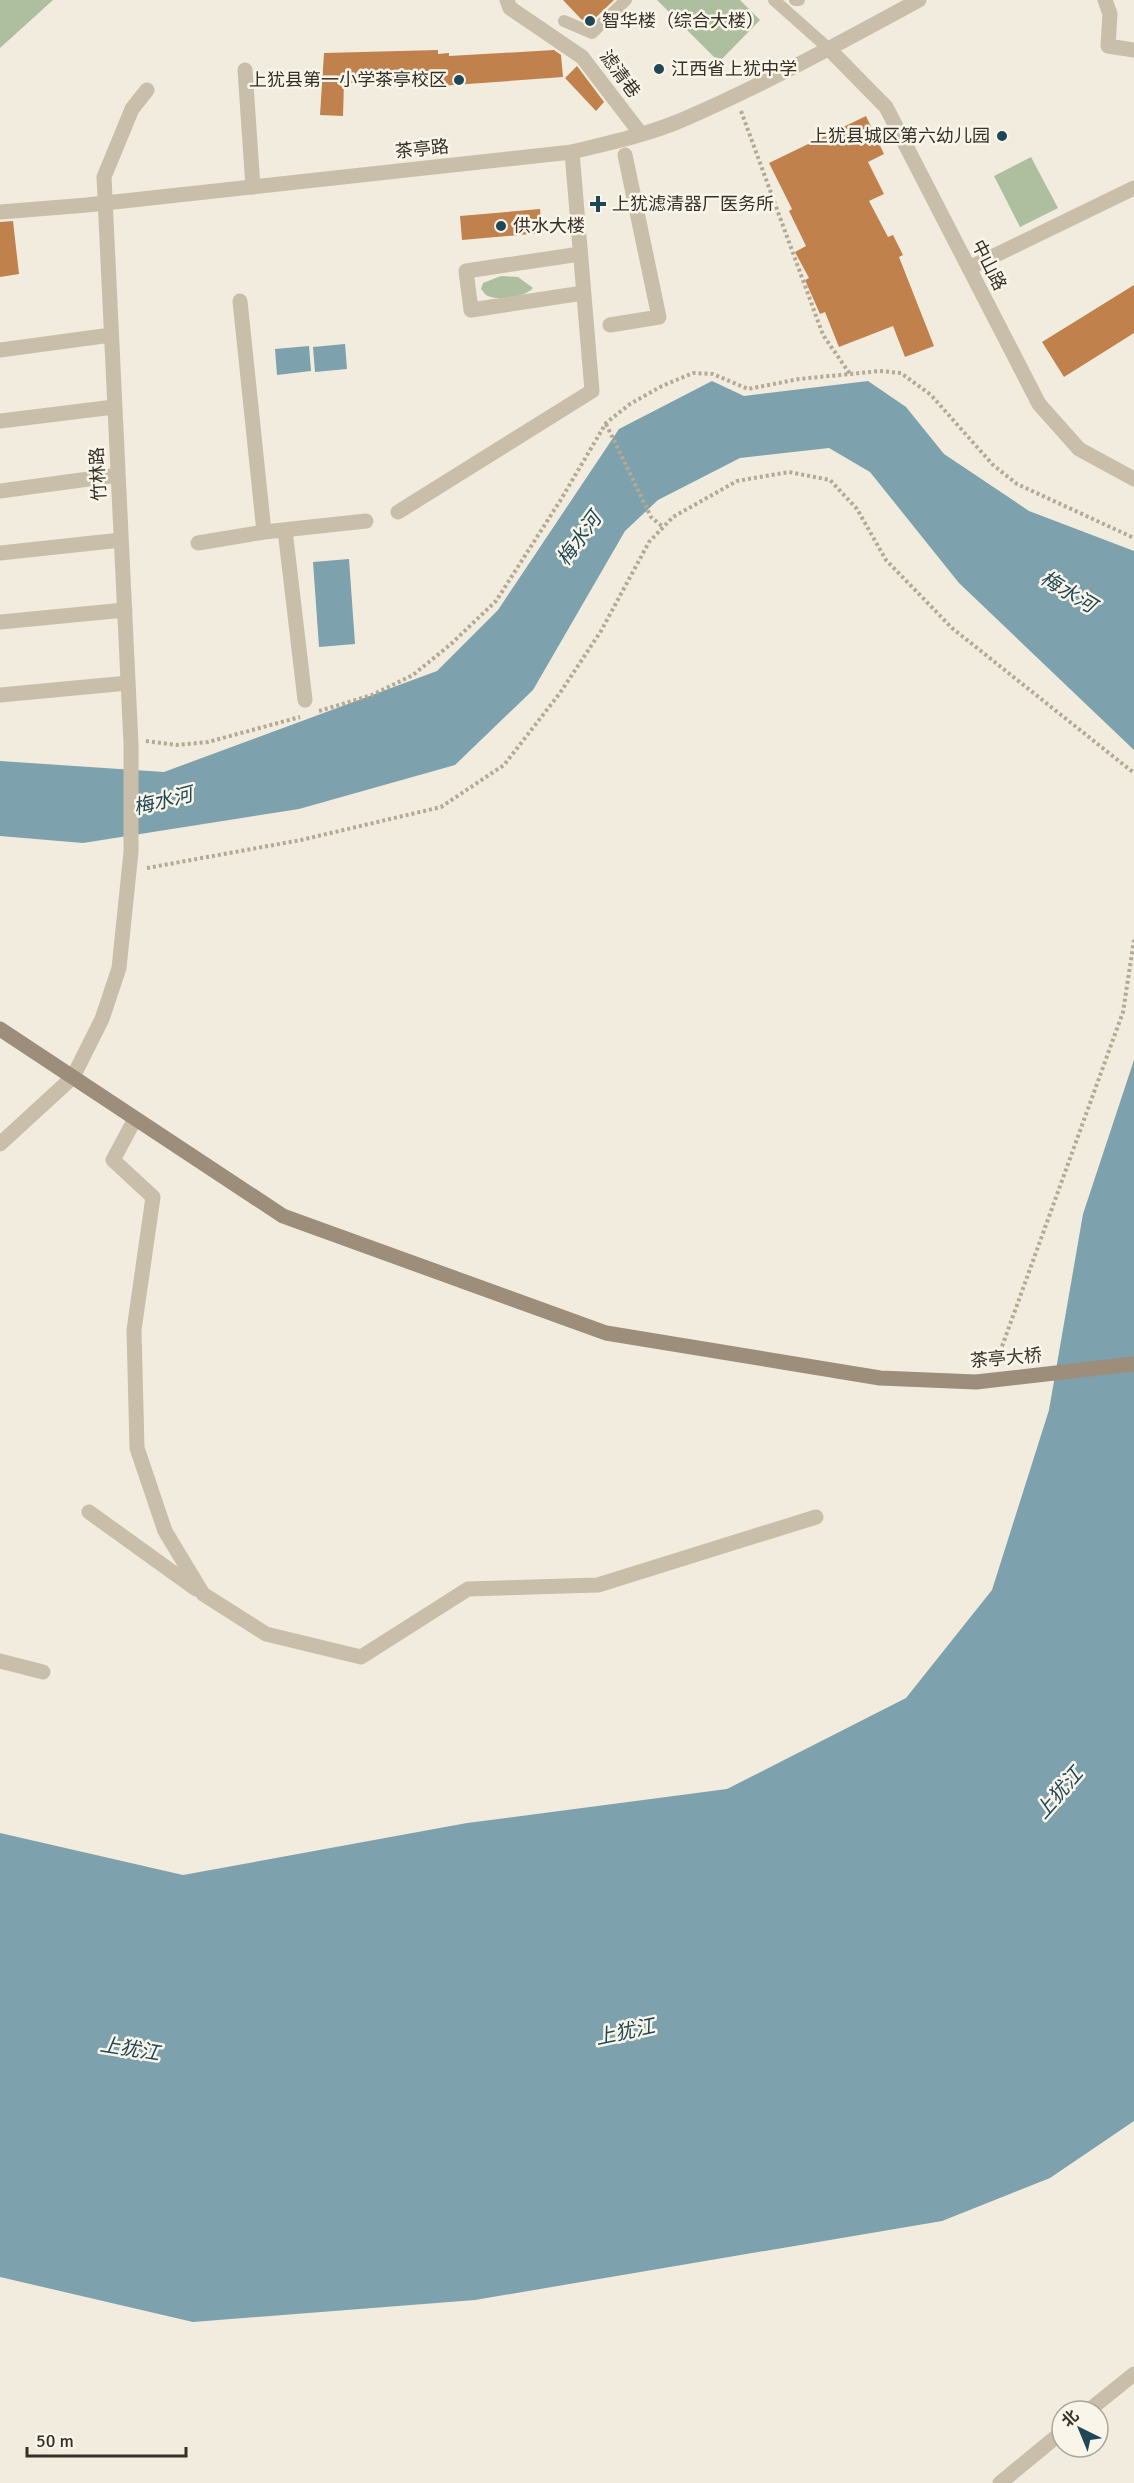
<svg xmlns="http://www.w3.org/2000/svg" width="1134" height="2483" font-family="Signika,'Noto Sans SC',sans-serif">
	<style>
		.green { fill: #adbf9e }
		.water { fill: #7da1ad }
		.building { fill: #c0814c }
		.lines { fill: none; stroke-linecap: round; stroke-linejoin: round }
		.path { stroke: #b4a994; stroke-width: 4; stroke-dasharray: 3 3; stroke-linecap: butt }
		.service { stroke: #c9bea9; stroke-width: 12 }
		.minor { stroke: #c9bea9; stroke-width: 15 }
		.tertiary { stroke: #c9bea9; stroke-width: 15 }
		.secondary { stroke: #9c8e7b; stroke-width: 15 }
		.poi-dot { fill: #204756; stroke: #f9f5e9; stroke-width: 2 }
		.labels { text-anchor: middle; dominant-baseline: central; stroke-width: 5; stroke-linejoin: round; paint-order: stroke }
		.poi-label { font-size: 18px; fill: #363029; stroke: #f9f5e9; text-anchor: start }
		.street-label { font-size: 18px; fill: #363029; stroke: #f9f5e9 }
		.water-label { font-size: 20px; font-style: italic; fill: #204756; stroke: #f9f5e9 }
	</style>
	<rect width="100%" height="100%" fill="#f1ecdd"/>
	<!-- green -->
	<path class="green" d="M 0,0 L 53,0 L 0,48 Z
		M 657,0 L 740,0 L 760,20 L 719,62 Z
		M 1031,157 L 1058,208 L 1020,227 L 994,176 Z
		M 501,276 L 518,277 L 533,288 C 525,297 501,301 488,296 C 485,295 483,291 481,289 L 483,283 Z"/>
	<!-- water -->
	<path class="water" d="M 345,344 L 347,369 L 315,372 L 313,347 Z
		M 309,346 L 311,371 L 277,375 L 275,349 Z
		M 712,381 L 744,396 L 868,381 L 906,407 L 944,454 L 1029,511 L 1134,551 L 1134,750 L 959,583 L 870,472 L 829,448 L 740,458 L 658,500 L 625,531 L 533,690 L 455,765 L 299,809 L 83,843 L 0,836 L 0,761 L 164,772 L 437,671 L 498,610 L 619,429 Z
		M 349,559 L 355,644 L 319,647 L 313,562 Z
		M 1134,1060 L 1134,2121 L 1050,2178 L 942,2221 L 475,2300 L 193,2322 L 0,2277 L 0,1833 L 183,1875 L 467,1823 L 727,1789 L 906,1698 L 992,1590 L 1049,1410 L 1083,1214 Z"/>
	<!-- building -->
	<path class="building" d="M 563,0 L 614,0 L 590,23 L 581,19 Z
		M 438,50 L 438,54 L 449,53 L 449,56 L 554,50 L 561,55 L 563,77 L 440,86 L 440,84 L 344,83 L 343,116 L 320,115 L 324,53 Z
		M 577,66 L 604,102 L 596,111 L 565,78 Z
		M 866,116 L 884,154 L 868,162 L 884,194 L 869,201 L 888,237 L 893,235 L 903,255 L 899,257 L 934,346 L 905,357 L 893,326 L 839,347 L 825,312 L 820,314 L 805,280 L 809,278 L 795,252 L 806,246 L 789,211 L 792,209 L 769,163 Z
		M 540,209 L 542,233 L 462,240 L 460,216 Z
		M 13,221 L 19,274 L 0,277 L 0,222 Z
		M 1134,285 L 1134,333 L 1064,377 L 1042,342 Z"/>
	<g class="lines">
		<!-- path -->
		<path class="path" d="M 741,111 L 823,335 L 850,374
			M 606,424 L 651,517 L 663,527
			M 319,711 L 372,695 L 413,675 L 451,644 L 496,601 L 560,501 L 606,423 L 630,404 L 662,386 L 693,373 L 713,374 L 748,389 L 799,379 L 850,374 L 880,371 L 901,373 L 931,395 L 993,465 L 1017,484 L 1134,538
			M 146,741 L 177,745 L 208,742 L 300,717
			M 147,868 L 301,840 L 441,807 L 504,765 L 560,693 L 601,631 L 649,542 L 673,517 L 737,481 L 789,472 L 830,480 L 857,509 L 886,560 L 952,628 L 1134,773
			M 1000,1352 L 1123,1012 L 1134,940"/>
		<!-- service -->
		<path class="service" d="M 774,0 L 828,48
			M 795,0 L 799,0
			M 564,21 L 592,33 L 626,0"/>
		<!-- minor -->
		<path class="minor" d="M 507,0 L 510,8 L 582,57 L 641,134
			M 1105,0 L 1110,14 L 1108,46 L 1134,50
			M 245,70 L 253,187
			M 580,254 L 466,271 L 471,310 L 583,293
			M 969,268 L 1134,188
			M 240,301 L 264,532 L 366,521
			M 610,325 L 659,317 L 625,155
			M 0,350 L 111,335
			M 0,421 L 114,407
			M 0,491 L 118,475
			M 398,512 L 592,391 L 572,152
			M 285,530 L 305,700
			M 198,543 L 264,532
			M 0,553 L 121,540
			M 0,622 L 125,610
			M 0,695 L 128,683
			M 135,1119 L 113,1160 L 153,1197 L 134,1330 L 137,1448 L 165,1531 L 203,1594 L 266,1634 L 361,1657 L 468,1589 L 598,1585 L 816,1517
			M 0,1144 L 73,1077 L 102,1019 L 119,968 L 131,852 L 131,744 L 104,177 L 132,109 L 147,90
			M 89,1512 L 196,1589
			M 0,1661 L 43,1672"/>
		<!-- tertiary -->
		<path class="tertiary" d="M 828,48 L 886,107 L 1039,404 L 1079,449 L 1134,479
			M 0,212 L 87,205 L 572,152 C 608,143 647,135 682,120 C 763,85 842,42 919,0
			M 1088,2411 L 1134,2374
			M 1000,2483 L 1062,2432"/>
		<!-- secondary -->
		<path class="secondary" d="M 0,1029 L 283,1216 L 606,1333 L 880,1378 L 976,1382 L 1134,1364"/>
	</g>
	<!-- markers -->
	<g class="poi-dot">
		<circle cx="590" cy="21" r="6"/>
		<circle cx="659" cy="69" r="6"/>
		<circle cx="459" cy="80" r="6"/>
		<circle cx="1002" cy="136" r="6"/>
		<path d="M595 195h6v6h6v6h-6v6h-6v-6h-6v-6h6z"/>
		<circle cx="501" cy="226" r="6"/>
	</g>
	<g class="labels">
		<!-- poi labels -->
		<g class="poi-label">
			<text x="602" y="21">智华楼（综合大楼）</text>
			<text x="671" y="69">江西省上犹中学</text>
			<text x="447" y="80" text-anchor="end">上犹县第一小学茶亭校区</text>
			<text x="990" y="136" text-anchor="end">上犹县城区第六幼儿园</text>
			<text x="612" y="204">上犹滤清器厂医务所</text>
			<text x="513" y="226">供水大楼</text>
		</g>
		<!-- street labels -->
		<g class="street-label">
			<text transform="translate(620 74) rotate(53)">滤清巷</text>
			<text transform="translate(422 149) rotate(-6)">茶亭路</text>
			<text transform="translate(989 265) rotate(63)">中山路</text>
			<text transform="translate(98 474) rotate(-93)">竹林路</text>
			<text transform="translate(1006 1358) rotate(-5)">茶亭大桥</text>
		</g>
		<!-- water labels -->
		<g class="water-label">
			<text transform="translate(579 539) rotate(-54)">梅水河</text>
			<text transform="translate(1068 592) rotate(31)">梅水河</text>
			<text transform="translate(163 801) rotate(-14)">梅水河</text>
			<text transform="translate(1059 1793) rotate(-49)">上犹江</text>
			<text transform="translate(625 2032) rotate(-12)">上犹江</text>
			<text transform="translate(130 2049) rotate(9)">上犹江</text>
		</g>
	</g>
	<!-- north arrow -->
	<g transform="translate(1080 2429) rotate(317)"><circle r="28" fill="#f9f5e9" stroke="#aba69c" stroke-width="1.5"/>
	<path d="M0-4.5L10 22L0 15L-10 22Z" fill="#204756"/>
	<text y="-9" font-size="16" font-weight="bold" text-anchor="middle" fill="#363029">北</text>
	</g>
	<!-- scale -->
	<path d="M27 2447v9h159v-9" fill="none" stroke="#363029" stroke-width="3"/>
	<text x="36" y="2447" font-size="18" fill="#363029" stroke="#f9f5e9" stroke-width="4.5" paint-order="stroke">50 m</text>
</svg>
